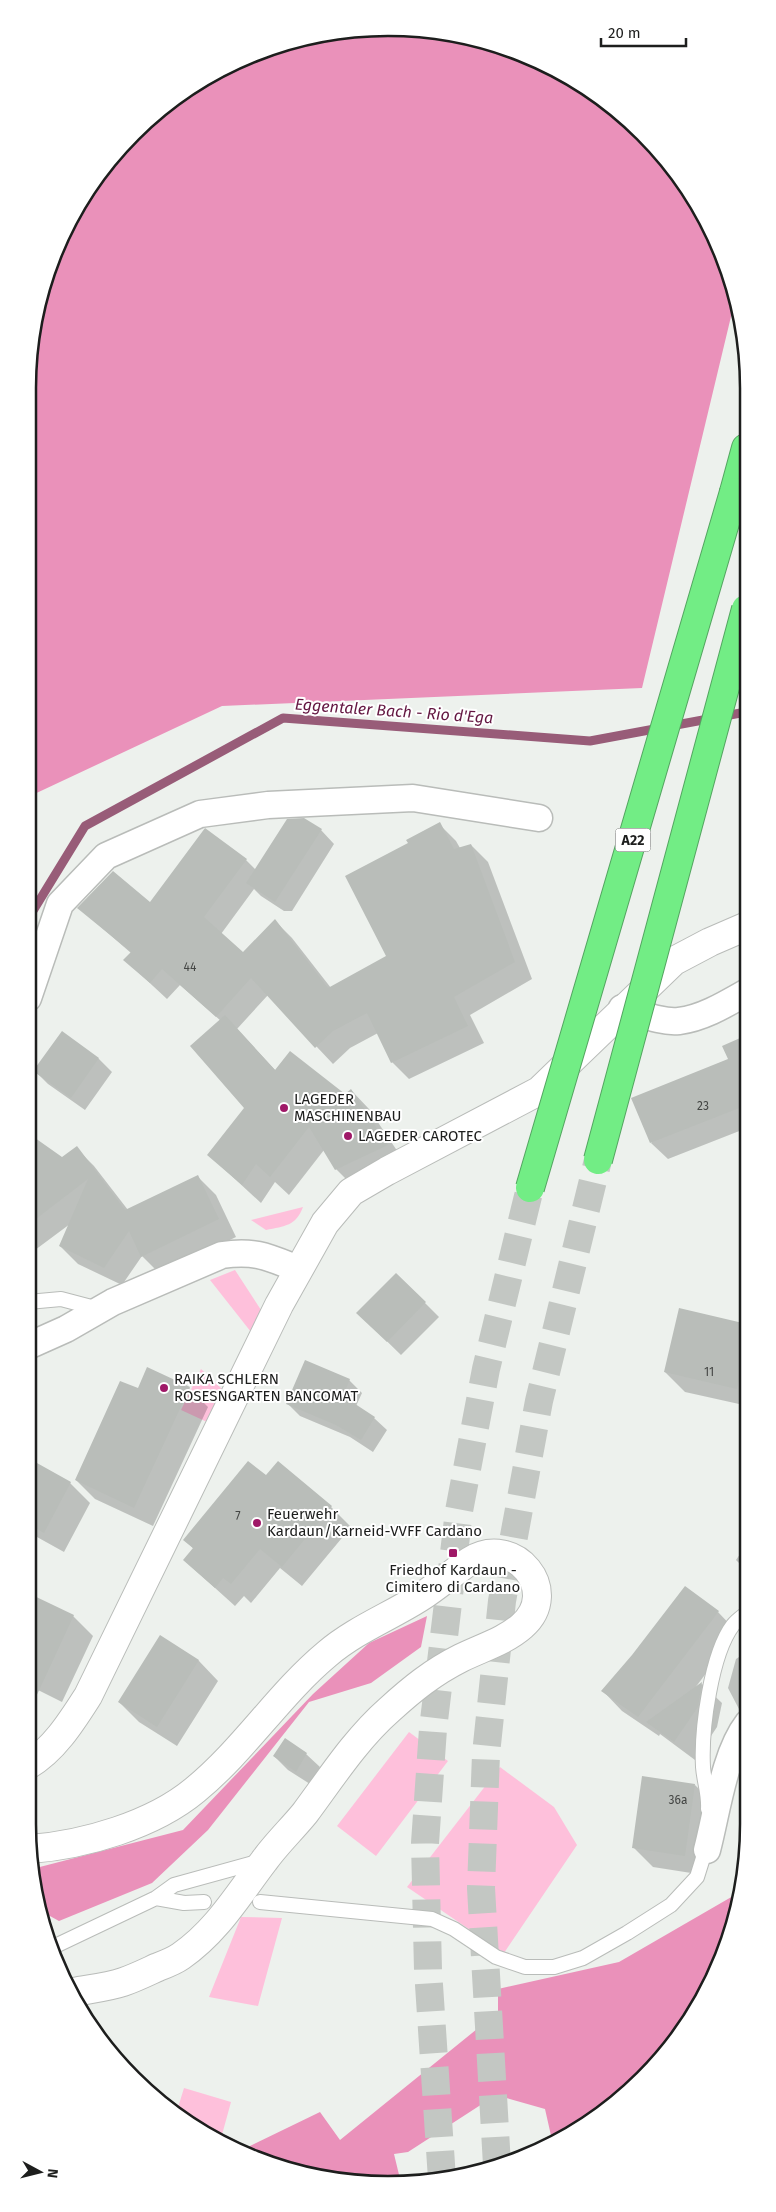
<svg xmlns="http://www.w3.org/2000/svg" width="776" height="2212" font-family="'Fira Sans',sans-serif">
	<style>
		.green { fill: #fec0db }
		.forest { fill: #ea91ba }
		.shadow { fill: #0003 }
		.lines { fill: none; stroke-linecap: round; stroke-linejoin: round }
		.stream { stroke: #985c78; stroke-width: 9 }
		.building { fill: #b9bdb9 }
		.highway-tunnel { stroke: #c3c7c3; stroke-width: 28; stroke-dasharray: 28 14; stroke-linecap: butt }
		.lane-casing { stroke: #b9bcb9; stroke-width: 16 }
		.street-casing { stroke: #b9bcb9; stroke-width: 29 }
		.secondary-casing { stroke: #b9bcb9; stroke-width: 30 }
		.highway-casing { stroke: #54a561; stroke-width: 30 }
		.lane { stroke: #fff; stroke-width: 14 }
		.street { stroke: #fff; stroke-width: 26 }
		.secondary { stroke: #fff; stroke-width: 28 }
		.highway { stroke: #72ed85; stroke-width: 28 }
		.highway-bridge-casing { stroke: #54a561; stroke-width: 30; stroke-linecap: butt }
		.highway-bridge { stroke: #72ed85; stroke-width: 28 }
		.poi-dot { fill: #9f1867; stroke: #fff; stroke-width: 2 }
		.labels { text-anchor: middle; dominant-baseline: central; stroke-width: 4; stroke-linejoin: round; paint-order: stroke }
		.number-label { font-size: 12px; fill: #444644 }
		.shield { fill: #fff; stroke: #616261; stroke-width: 1 }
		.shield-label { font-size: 14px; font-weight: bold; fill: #1d1e1d }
		.poi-label { font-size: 15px; fill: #1d1e1d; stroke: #fff; text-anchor: start }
		.water-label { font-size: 16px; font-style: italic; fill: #631641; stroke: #fff }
		.rim { fill: none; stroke: #1d1e1d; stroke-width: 2.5 }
	</style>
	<rect width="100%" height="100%" fill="#edf1ed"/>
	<!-- green -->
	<path class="green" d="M 303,1207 C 296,1226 285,1226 266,1230 L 251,1220 Z
		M 235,1270 L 261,1310 L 251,1332 L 210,1280 Z
		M 201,1369 L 222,1389 L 207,1422 L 181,1410 Z
		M 409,1732 L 448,1761 L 376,1856 L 337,1826 Z
		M 500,1767 L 554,1807 L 577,1845 L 504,1953 L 407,1887 Z
		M 241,1917 L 282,1918 L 258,2006 L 209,1997 Z
		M 184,2088 L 231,2102 L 220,2142 L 176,2114 Z"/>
	<!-- forest -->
	<path class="forest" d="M 411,28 L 481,40 L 568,76 L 659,150 L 711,229 L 734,304 L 642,688 L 222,706 L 28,797 L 28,388 L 40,295 L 65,229 L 102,169 L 150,117 L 208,76 L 272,47 L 341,31 Z
		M 427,1616 L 421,1647 L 371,1683 L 309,1702 L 208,1830 L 152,1883 L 59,1921 L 39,1910 L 34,1894 L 32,1869 L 183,1830 L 313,1694 L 369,1643 Z
		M 740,1892 L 736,1917 L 688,2025 L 643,2079 L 589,2124 L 552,2140 L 545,2109 L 496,2095 L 408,2152 L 394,2154 L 401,2183 L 341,2181 L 245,2152 L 250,2146 L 320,2112 L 340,2140 L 498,2012 L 498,1989 L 619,1962 Z"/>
	<!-- shadow -->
	<path class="shadow" d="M 439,824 L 456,841 L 460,848 L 471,845 L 488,862 L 532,979 L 470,1015 L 484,1043 L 409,1079 L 392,1062 L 378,1033 L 350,1048 L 333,1064 L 268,995 L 237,1029 L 276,1071 L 345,1096 L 351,1090 L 369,1109 L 406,1164 L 355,1188 L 336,1169 L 324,1150 L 289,1195 L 275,1182 L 261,1203 L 209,1155 L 246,1108 L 221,1021 L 180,985 L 167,999 L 125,960 L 131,953 L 79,908 L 151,904 L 246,860 L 256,870 L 321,830 L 334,844 L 292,911 L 284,911 L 261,896 L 254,889 L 221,934 L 243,954 L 275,921 L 292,938 L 331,988 L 387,957 L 410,844 Z
		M 62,1033 L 99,1059 L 112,1072 L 85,1110 L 48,1084 L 35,1071 Z
		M 747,1036 L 747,1128 L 668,1159 L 651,1143 L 730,1060 Z
		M 28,1135 L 62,1159 L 76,1148 L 94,1166 L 128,1210 L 198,1177 L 216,1195 L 236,1237 L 160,1274 L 142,1256 L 122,1285 L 78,1264 L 60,1246 L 70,1224 L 31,1253 L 28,1250 Z
		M 396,1274 L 439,1317 L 401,1355 L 358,1313 Z
		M 680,1310 L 747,1325 L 748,1406 L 685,1392 L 665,1372 Z
		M 349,1380 L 362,1393 L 356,1406 L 374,1418 L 387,1430 L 373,1452 L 350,1437 L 300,1416 L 288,1404 Z
		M 189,1388 L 208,1407 L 153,1526 L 95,1499 L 76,1480 L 138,1390 Z
		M 28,1460 L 70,1483 L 90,1503 L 64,1552 L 28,1532 Z
		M 278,1462 L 331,1507 L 351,1527 L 302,1586 L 280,1568 L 251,1603 L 244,1596 L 235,1606 L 184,1560 L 194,1549 L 184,1540 L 266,1477 Z
		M 748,1542 L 748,1572 L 736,1560 Z
		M 28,1594 L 73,1616 L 93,1636 L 62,1702 L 28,1685 Z
		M 718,1612 L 737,1632 L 695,1688 L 702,1684 L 722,1703 L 717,1727 L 695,1760 L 660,1734 L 659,1736 L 622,1711 L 603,1691 Z
		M 160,1637 L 199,1661 L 218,1681 L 177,1746 L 139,1722 L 119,1702 Z
		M 748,1651 L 748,1719 L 740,1711 L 728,1688 L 736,1659 Z
		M 306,1754 L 320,1767 L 310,1784 L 288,1770 L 274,1756 Z
		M 695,1785 L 715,1805 L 704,1875 L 653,1867 L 633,1847 Z"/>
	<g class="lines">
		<!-- stream -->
		<path class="stream" d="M 28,919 L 85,826 L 283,718 L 590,741 L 746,712"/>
	</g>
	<!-- building -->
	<path class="building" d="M 304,818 L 322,829 L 275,902 L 246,883 L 287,819 Z
		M 440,822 L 454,849 L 471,844 L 515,962 L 454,997 L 468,1026 L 391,1063 L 367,1013 L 333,1031 L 315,1048 L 251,978 L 216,1017 L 162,969 L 150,983 L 123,960 L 131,952 L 77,908 L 113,871 L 150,902 L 205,828 L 247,859 L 204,917 L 243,952 L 275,919 L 328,988 L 386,956 L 345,876 L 408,843 L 406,840 Z
		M 225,1015 L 275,1070 L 290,1051 L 345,1094 L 351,1089 L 388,1145 L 335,1170 L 309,1127 L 270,1177 L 256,1164 L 242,1185 L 207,1155 L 244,1108 L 190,1046 Z
		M 62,1031 L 99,1058 L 71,1098 L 33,1071 Z
		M 747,1035 L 747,1105 L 650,1143 L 631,1098 L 728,1059 L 722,1046 Z
		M 28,1133 L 62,1157 L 77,1146 L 125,1210 L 198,1175 L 219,1219 L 141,1257 L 129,1231 L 104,1268 L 59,1246 L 88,1179 L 28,1225 Z
		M 396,1273 L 426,1302 L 387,1342 L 356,1313 Z
		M 679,1308 L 747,1324 L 747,1344 L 737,1389 L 664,1372 Z
		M 305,1360 L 350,1379 L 343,1396 L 375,1417 L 361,1440 L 336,1425 L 286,1404 Z
		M 147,1367 L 190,1387 L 134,1508 L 75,1480 L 120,1381 L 138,1388 Z
		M 28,1458 L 71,1482 L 44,1533 L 28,1524 Z
		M 248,1461 L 266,1475 L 278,1461 L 332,1506 L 282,1567 L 260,1549 L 231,1584 L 223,1578 L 215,1588 L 183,1560 L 193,1548 L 183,1540 Z
		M 685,1586 L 719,1611 L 638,1717 L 601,1691 L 632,1655 Z
		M 28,1593 L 74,1615 L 28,1714 Z
		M 160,1635 L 199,1660 L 157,1727 L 118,1702 Z
		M 702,1682 L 698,1707 L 674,1742 L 646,1722 Z
		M 285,1738 L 307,1753 L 296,1772 L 273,1756 Z
		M 642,1776 L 695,1784 L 685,1856 L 632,1848 Z"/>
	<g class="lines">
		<!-- highway-tunnel -->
		<path class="highway-tunnel" d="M 497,2165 L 481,1888 L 486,1754 L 502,1601 L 539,1401 L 598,1160
			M 442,2179 L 428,1970 L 425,1843 L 433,1729 L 459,1511 L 486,1369 L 530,1188"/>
		<!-- lane casing -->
		<g class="lane-casing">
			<path id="lane" d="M 28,1302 L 61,1299 L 99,1309
				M 708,1809 C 709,1794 704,1781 703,1767 C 701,1730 711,1654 733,1625 C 737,1620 743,1616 748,1612
				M 156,1898 L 184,1903 L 204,1902
				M 260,1902 L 432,1919 L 454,1929 L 496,1957 L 525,1967 L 554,1967 L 583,1958 L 627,1933 L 671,1905 L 697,1877 L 707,1845
				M 51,1948 L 156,1898 L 174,1885 L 261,1861"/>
		</g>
		<!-- street casing -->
		<g class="street-casing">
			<path id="street" d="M 28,998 L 60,904 L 106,856 L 200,814 L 268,805 L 413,798 L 539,818
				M 622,1008 C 640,1013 661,1023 679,1021 C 703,1018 726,1004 747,992
				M 28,1346 L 66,1329 L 113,1302 L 222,1255 C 255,1250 268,1257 298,1269
				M 707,1850 C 717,1812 724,1754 748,1723"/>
		</g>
		<!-- secondary casing -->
		<g class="secondary-casing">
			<path id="secondary" d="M 28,1765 C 54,1750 72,1721 88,1696 L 279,1305 L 325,1223 L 351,1192 L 387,1171 L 539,1091 L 674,961 L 710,942 L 747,926
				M 30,1849 C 84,1845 153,1825 195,1790 C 244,1750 279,1694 327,1654 C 355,1630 389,1617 419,1598 C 437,1587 453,1572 470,1561 C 514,1533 562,1591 522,1626 C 505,1641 481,1648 461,1658 C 433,1672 412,1689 389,1710 C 356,1739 331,1778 305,1813 C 292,1829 276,1844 264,1861 C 238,1895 217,1931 181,1956 C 174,1961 166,1964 158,1967 C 147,1972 135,1978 123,1982 C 108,1987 90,1989 74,1992"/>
		</g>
		<!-- highway casing -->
		<g class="highway-casing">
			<path id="highway" d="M 734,492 L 746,448"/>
		</g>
		<!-- lane -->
		<use href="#lane" class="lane"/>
		<!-- street -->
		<use href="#street" class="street"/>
		<!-- secondary -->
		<use href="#secondary" class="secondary"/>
		<!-- highway -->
		<use href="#highway" class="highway"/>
		<!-- highway-bridge casing -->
		<g class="highway-bridge-casing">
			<path id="highway-bridge" d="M 598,1160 L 746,609
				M 530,1188 L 734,492"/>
		</g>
		<!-- highway-bridge -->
		<use href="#highway-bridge" class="highway-bridge"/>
	</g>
	<!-- markers -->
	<g class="poi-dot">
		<circle cx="284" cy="1108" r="5"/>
		<circle cx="348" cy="1136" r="5"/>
		<circle cx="164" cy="1388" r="5"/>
		<circle cx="257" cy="1523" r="5"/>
		<rect x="448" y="1548" width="10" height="10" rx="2.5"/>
	</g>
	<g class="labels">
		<!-- number labels -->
		<g class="number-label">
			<text x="190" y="967">44</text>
			<text x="703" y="1106">23</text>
			<text x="709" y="1372">11</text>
			<text x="238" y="1516">7</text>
			<text x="678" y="1800">36a</text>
		</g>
		<!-- shield labels -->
		<rect class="shield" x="615.5" y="828.5" width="35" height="23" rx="4"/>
		<g class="shield-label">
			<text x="633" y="840">A22</text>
		</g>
		<!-- poi labels -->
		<g class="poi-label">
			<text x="294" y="1099">LAGEDER<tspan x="294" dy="17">MASCHINENBAU</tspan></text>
			<text x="358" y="1136">LAGEDER CAROTEC</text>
			<text x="174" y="1379">RAIKA SCHLERN<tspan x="174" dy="17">ROSESNGARTEN BANCOMAT</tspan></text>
			<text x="267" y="1514">Feuerwehr<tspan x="267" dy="17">Kardaun/Karneid-VVFF Cardano</tspan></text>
			<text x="453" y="1570" text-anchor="middle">Friedhof Kardaun -<tspan x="453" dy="17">Cimitero di Cardano</tspan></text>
		</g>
		<!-- water labels -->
		<g class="water-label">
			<text transform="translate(394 711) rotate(4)">Eggentaler Bach - Rio d'Ega</text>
		</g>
	</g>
	<!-- crop -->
	<path d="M0 0H776V2212H0ZM388 36H388A352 352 0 0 1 740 388V1824A352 352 0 0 1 388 2176H388A352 352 0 0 1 36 1824V388A352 352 0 0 1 388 36Z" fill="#fff" fill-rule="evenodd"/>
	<path class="rim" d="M388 36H388A352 352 0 0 1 740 388V1824A352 352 0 0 1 388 2176H388A352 352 0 0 1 36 1824V388A352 352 0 0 1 388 36Z"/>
	<!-- north arrow -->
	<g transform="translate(40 2172) rotate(97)" stroke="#ffffff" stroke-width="4" paint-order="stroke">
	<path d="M0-4L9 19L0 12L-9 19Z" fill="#1d1e1d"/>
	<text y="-8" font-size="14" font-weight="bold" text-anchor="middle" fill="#1d1e1d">N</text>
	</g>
	<!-- scale -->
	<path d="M601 38v8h85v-8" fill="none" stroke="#1d1e1d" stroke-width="2.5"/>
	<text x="608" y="38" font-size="15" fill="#1d1e1d" stroke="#ffffff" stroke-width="4" paint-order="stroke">20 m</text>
</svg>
